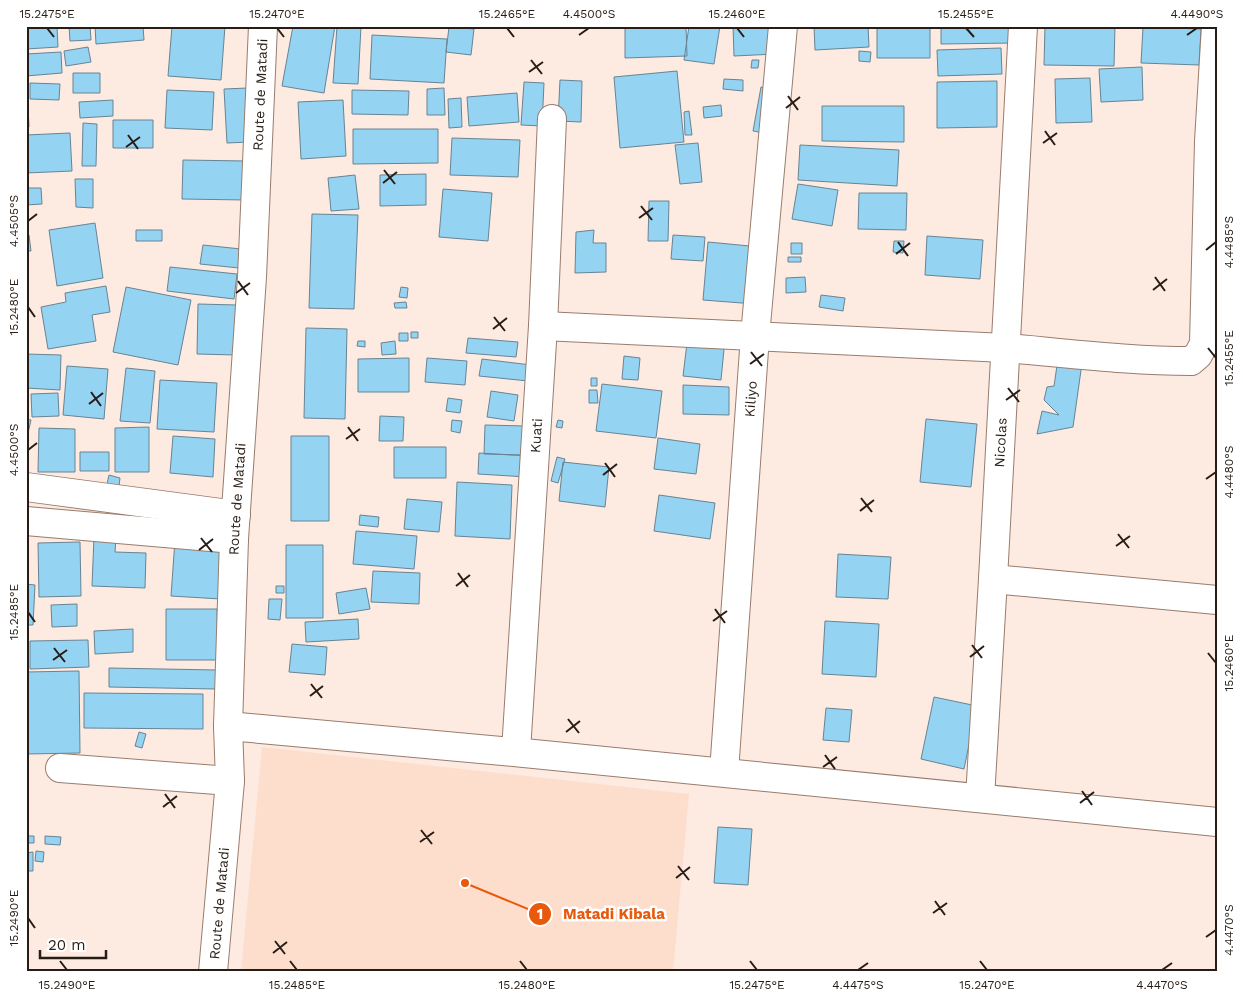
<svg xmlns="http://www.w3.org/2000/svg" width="1243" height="998" font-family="'Work Sans',sans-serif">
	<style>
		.built { fill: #fddecd }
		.building { fill: #95d3f2; stroke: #678494 }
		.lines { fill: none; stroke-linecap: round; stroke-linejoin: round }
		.minor-casing { stroke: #987d6d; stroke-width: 30 }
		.highway-casing { stroke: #987d6d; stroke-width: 30 }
		.minor { stroke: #fff; stroke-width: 28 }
		.highway { stroke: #fff; stroke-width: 28 }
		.ticks { fill: none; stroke: #271d16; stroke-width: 2 }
		.labels { text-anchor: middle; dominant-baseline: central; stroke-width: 5; stroke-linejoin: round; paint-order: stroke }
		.street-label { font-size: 14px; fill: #271d16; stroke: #fff }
		.leader { fill: none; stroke: #e8590c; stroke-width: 2 }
		.callout-dot { fill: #e8590c; stroke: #fff; stroke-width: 2 }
		.mark-label { font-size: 15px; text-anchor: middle; font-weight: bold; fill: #fff }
		.callout-label { font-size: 15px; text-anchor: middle; font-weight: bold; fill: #e8590c; stroke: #fff; stroke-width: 5; stroke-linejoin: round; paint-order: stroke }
		.neatline { fill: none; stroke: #271d16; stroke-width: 2 }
		.ticks-label { font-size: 12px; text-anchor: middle; fill: #271d16 }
	</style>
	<rect width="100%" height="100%" fill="#fdeae0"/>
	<!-- built -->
	<path class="built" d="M 262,747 L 689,794 L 673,972 L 241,972 Z"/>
	<!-- building -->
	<path class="building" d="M 26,26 L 57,26 L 58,47 L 26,49 Z
		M 69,26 L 90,26 L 91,40 L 70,41 Z
		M 95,26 L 143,26 L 144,40 L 96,44 Z
		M 172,26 L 225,26 L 221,80 L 168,76 Z
		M 293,26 L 335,26 L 324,93 L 282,86 Z
		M 337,26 L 361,26 L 358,84 L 333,83 Z
		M 625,26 L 686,26 L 687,56 L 625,58 Z
		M 689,26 L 720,26 L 714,64 L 684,60 Z
		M 733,26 L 774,26 L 776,54 L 734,56 Z
		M 814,26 L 868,26 L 869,47 L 815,50 Z
		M 877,26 L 930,26 L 930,58 L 877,58 Z
		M 941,26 L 1014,26 L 1014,43 L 941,44 Z
		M 1045,26 L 1115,26 L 1114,66 L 1044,65 Z
		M 449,27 L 474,29 L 471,55 L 446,52 Z
		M 1143,27 L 1201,29 L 1199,65 L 1141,63 Z
		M 372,35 L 447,39 L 444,83 L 370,79 Z
		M 88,47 L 91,62 L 66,66 L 64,51 Z
		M 1001,48 L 1002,74 L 938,76 L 937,50 Z
		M 859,51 L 871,52 L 870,62 L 859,61 Z
		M 61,52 L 62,73 L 26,76 L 26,54 Z
		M 752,60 L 759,60 L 758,68 L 751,68 Z
		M 1142,67 L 1143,100 L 1101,102 L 1099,69 Z
		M 677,71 L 684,142 L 620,148 L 614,77 Z
		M 73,73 L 100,73 L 100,93 L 73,93 Z
		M 1090,78 L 1092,122 L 1056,123 L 1055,79 Z
		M 724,79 L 743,80 L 743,91 L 723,89 Z
		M 560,80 L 582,81 L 581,122 L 558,121 Z
		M 997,81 L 997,127 L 937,128 L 937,82 Z
		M 524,82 L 544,83 L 542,126 L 521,125 Z
		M 30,83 L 60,84 L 59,100 L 30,99 Z
		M 761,87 L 773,89 L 764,133 L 753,131 Z
		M 248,88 L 250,142 L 227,143 L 224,89 Z
		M 444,88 L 445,115 L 427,115 L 427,89 Z
		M 167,90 L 214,92 L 212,130 L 165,128 Z
		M 352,90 L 409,91 L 408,115 L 352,114 Z
		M 517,93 L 519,122 L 469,126 L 467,97 Z
		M 461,98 L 462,127 L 449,128 L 448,99 Z
		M 113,100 L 113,116 L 80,118 L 79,102 Z
		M 343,100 L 346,156 L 301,159 L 298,102 Z
		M 721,105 L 722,116 L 704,118 L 703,107 Z
		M 26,106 L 28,106 L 29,127 L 26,127 Z
		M 822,106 L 904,106 L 904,142 L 822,141 Z
		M 689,111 L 692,135 L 685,135 L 684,112 Z
		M 113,120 L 153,120 L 153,148 L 113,148 Z
		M 83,123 L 97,124 L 96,166 L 82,166 Z
		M 353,129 L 438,129 L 438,163 L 353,164 Z
		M 70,133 L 72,171 L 26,173 L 26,135 Z
		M 452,138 L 520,140 L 518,177 L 450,175 Z
		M 698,143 L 702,182 L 680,184 L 675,145 Z
		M 800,145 L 899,150 L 897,186 L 798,180 Z
		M 183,160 L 246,161 L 245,200 L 182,199 Z
		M 426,174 L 426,205 L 380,206 L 380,175 Z
		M 355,175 L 359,209 L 331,211 L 328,178 Z
		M 75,179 L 93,179 L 93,208 L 76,207 Z
		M 798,184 L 838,190 L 832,226 L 792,219 Z
		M 26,188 L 41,188 L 42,204 L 26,205 Z
		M 443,189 L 492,193 L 488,241 L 439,237 Z
		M 859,193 L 907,193 L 906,230 L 858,229 Z
		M 649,201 L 669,201 L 668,241 L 648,241 Z
		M 312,214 L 358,215 L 354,309 L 309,308 Z
		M 95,223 L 103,278 L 57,286 L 49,230 Z
		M 136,230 L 162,230 L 162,241 L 136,241 Z
		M 594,230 L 593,243 L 606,243 L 606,272 L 575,273 L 576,232 Z
		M 26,235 L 29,235 L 31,251 L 26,251 Z
		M 673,235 L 705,237 L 703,261 L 671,259 Z
		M 927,236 L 983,240 L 980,279 L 925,275 Z
		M 894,241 L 904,241 L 903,253 L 893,252 Z
		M 708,242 L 760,247 L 755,304 L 703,300 Z
		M 791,243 L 802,243 L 802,254 L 791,254 Z
		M 203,245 L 241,249 L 239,268 L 200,264 Z
		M 788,257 L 801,257 L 801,262 L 788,262 Z
		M 170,267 L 237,274 L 234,299 L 167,291 Z
		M 805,277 L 806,292 L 786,293 L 786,278 Z
		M 106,286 L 110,312 L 92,315 L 96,341 L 48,349 L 41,307 L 66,302 L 65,293 Z
		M 126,287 L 191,300 L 178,365 L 113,352 Z
		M 401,287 L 408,288 L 407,298 L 399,297 Z
		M 821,295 L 845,298 L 843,311 L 819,307 Z
		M 406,302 L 407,308 L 395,308 L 394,303 Z
		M 198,304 L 237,305 L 236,355 L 197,354 Z
		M 306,328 L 347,329 L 345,419 L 304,418 Z
		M 411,332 L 418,332 L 418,338 L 411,338 Z
		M 399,333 L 408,333 L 408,341 L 399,341 Z
		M 688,335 L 725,339 L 721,380 L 683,376 Z
		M 468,338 L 518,342 L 516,357 L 466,353 Z
		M 358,341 L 365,341 L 365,347 L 357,346 Z
		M 395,341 L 396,354 L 382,355 L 381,343 Z
		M 1059,352 L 1083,356 L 1073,427 L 1037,434 L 1042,411 L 1059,415 L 1044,400 L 1047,387 L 1054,386 Z
		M 26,354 L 61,355 L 60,390 L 26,388 Z
		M 624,356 L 640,358 L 638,380 L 622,379 Z
		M 409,358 L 409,392 L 358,392 L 358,359 Z
		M 427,358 L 467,361 L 465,385 L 425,382 Z
		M 482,359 L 531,365 L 528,381 L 479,376 Z
		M 67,366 L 108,369 L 104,419 L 63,415 Z
		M 126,368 L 155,371 L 150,423 L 120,421 Z
		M 591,378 L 597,378 L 597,386 L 591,386 Z
		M 160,380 L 217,383 L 214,432 L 157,429 Z
		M 602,384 L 662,391 L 656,438 L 596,431 Z
		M 683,385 L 729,387 L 729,415 L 683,414 Z
		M 589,390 L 597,390 L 598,403 L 589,403 Z
		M 491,391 L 518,395 L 514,421 L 487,417 Z
		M 58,393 L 59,416 L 32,417 L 31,394 Z
		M 448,398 L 462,400 L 460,413 L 446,411 Z
		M 380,416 L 404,417 L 403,441 L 379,441 Z
		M 26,419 L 31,420 L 26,442 Z
		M 926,419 L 977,424 L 971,487 L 920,482 Z
		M 452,420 L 462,421 L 460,433 L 451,431 Z
		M 558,420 L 563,421 L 562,428 L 556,427 Z
		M 485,425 L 525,426 L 524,455 L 484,454 Z
		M 149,427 L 149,472 L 115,472 L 115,428 Z
		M 39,428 L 75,429 L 75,472 L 38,472 Z
		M 173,436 L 215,439 L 213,477 L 170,473 Z
		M 291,436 L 329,436 L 329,521 L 291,521 Z
		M 658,438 L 700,444 L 696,474 L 654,469 Z
		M 394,447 L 446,447 L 446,478 L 394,478 Z
		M 80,452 L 109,452 L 109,471 L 80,471 Z
		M 479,453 L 528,456 L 527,477 L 478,474 Z
		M 557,457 L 565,459 L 558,483 L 551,481 Z
		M 563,462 L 609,467 L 605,507 L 559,501 Z
		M 109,475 L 120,478 L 119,486 L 107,484 Z
		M 457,482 L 512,485 L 510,539 L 455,536 Z
		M 659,495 L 715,503 L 710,539 L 654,531 Z
		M 407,499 L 442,502 L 439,532 L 404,529 Z
		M 360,515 L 379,517 L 378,527 L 359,525 Z
		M 356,531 L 417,536 L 414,569 L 353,564 Z
		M 94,537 L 116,538 L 115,552 L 146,553 L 145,588 L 92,586 Z
		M 175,540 L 225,543 L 221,599 L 171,596 Z
		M 80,542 L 81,596 L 39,597 L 38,543 Z
		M 286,545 L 323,545 L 323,618 L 286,618 Z
		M 838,554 L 891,557 L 888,599 L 836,597 Z
		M 373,571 L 420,573 L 419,604 L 371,602 Z
		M 26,584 L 35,585 L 33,625 L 26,625 Z
		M 276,586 L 284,586 L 284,593 L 276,593 Z
		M 366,588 L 370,609 L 339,614 L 336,593 Z
		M 269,599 L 282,599 L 280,620 L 268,619 Z
		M 77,604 L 77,626 L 52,627 L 51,605 Z
		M 166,609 L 217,609 L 218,660 L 166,660 Z
		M 358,619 L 359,639 L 306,642 L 305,622 Z
		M 825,621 L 879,624 L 876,677 L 822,674 Z
		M 133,629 L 133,652 L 95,654 L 94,631 Z
		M 88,640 L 89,667 L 30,669 L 30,641 Z
		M 292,644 L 327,647 L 325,675 L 289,672 Z
		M 109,668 L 216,670 L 216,689 L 109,687 Z
		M 79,671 L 80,753 L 26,754 L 26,672 Z
		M 84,693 L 203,694 L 203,729 L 84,728 Z
		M 934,697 L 977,706 L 964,769 L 921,759 Z
		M 826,708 L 852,710 L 849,742 L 823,740 Z
		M 139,732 L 146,734 L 142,748 L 135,746 Z
		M 718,827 L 752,829 L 748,885 L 714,883 Z
		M 26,836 L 34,836 L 34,843 L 26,843 Z
		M 45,836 L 61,837 L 60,845 L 45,844 Z
		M 36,851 L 44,852 L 43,862 L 35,861 Z
		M 33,852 L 33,871 L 26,871 L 26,853 Z"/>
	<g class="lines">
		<!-- minor casing -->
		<g class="minor-casing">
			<g id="minor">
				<path d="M 543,326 L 1005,348 C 1067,353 1128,361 1191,361 L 1198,355 L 1204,344 L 1209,141 L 1216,26"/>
				<path d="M 26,487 L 236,515"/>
				<path d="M 26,521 L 234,539"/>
				<path d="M 993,579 L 1217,600"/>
				<path d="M 228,726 C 558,755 888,788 1217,822"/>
				<path id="s1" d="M 516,751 L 543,326 L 552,119"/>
				<path d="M 60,768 L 230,781"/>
				<path id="s2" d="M 724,772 L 755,336 L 783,26"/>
				<path id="s3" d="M 980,798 L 993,579 L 1023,26"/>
			</g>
		</g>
		<!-- highway casing -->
		<g class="highway-casing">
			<g id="highway">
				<path id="s4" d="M 213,972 L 230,781 L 228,726 L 234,539 L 252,277 L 263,26"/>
			</g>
		</g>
		<!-- minor -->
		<use href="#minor" class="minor"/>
		<!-- highway -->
		<use href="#highway" class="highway"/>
	</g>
	<!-- ticks -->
	<path class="ticks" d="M 47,28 L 54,37M 277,28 L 284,37M 507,28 L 514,37M 737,28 L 744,37M 966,28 L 974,37M 579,35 L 589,28M 1187,35 L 1197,28M 531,60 L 542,74M 529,72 L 543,62M 788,96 L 798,110M 786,108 L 800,97M 1045,131 L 1055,145M 128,135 L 138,149M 1043,143 L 1057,133M 126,147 L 140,137M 384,170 L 395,184M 383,183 L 397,172M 641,206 L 652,220M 639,218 L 653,208M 28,221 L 37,214M 898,242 L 908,256M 1206,250 L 1216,242M 896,254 L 910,243M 1155,277 L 1165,291M 238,281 L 248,295M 1153,290 L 1167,279M 236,293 L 250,283M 28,307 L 35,317M 494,317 L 505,331M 493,329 L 507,318M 1208,348 L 1216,358M 751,352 L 762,366M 750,364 L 764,354M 1008,388 L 1019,402M 91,392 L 101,406M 1006,400 L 1020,390M 89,404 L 103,393M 348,427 L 358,441M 346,439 L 360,429M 28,450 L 37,443M 605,463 L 615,477M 603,475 L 617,464M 1206,479 L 1216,472M 861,498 L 872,512M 860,511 L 874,500M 1118,534 L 1129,548M 201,538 L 212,552M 1116,546 L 1130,536M 199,550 L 213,539M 458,573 L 468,587M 456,586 L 470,575M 715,609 L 725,623M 28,612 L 35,622M 713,621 L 727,611M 972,645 L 982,658M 54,648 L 65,662M 1208,653 L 1216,663M 970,657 L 984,646M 53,660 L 67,650M 311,684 L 322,698M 310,696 L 323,686M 568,719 L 579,733M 566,732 L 580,721M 825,755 L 835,769M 823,767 L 837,757M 1082,791 L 1092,805M 165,794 L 175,808M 1080,803 L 1094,792M 163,807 L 177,796M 421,830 L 432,844M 420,842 L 434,832M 678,866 L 689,880M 676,878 L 690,867M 935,901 L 945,915M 933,913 L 947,903M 28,918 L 35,928M 1206,937 L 1216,930M 275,941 L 285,954M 273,953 L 287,942M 60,961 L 67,970M 290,961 L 297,970M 520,961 L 527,970M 750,961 L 757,970M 980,961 L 987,970M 858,970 L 868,963M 1162,970 L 1172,963"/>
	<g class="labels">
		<!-- street labels -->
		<g class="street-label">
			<text stroke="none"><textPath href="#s4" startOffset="879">Route de Matadi</textPath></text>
			<text stroke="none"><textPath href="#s2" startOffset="374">Kiliyo</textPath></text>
			<text stroke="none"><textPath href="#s1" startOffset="316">Kuati</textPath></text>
			<text stroke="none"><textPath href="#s3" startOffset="356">Nicolas</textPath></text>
			<text stroke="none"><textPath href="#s4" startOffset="474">Route de Matadi</textPath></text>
			<text stroke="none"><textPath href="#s4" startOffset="69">Route de Matadi</textPath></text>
		</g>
	</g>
	<!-- callouts -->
	<path class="leader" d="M465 883L540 914"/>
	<g class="callout-dot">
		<circle cx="465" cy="883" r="5"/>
		<circle cx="540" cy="914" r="12"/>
	</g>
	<g class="mark-label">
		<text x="540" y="919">1</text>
	</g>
	<g class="callout-label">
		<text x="614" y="919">Matadi Kibala</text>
	</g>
	<!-- border -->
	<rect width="1243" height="998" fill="none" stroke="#ffffff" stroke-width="55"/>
	<!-- scale -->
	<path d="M40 950v8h66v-8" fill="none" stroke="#271d16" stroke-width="2.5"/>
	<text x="48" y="950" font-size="15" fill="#271d16" stroke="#ffffff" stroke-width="4" paint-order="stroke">20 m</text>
	<rect x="28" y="28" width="1188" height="942" class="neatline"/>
	<g class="ticks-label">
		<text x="47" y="18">15.2475°E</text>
		<text x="277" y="18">15.2470°E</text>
		<text x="507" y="18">15.2465°E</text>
		<text x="589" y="18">4.4500°S</text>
		<text x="737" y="18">15.2460°E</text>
		<text x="966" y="18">15.2455°E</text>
		<text x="1197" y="18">4.4490°S</text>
		<text transform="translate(14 221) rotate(-90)" y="4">4.4505°S</text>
		<text transform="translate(1229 242) rotate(-90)" y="4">4.4485°S</text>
		<text transform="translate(14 307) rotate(-90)" y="4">15.2480°E</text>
		<text transform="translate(1229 358) rotate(-90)" y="4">15.2455°E</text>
		<text transform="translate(14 450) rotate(-90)" y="4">4.4500°S</text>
		<text transform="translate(1229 472) rotate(-90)" y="4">4.4480°S</text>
		<text transform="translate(14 612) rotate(-90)" y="4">15.2485°E</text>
		<text transform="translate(1229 663) rotate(-90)" y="4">15.2460°E</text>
		<text transform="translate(14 918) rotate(-90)" y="4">15.2490°E</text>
		<text transform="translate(1229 930) rotate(-90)" y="4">4.4470°S</text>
		<text x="67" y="989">15.2490°E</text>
		<text x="297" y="989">15.2485°E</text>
		<text x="527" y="989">15.2480°E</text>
		<text x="757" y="989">15.2475°E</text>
		<text x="858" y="989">4.4475°S</text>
		<text x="987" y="989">15.2470°E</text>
		<text x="1162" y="989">4.4470°S</text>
	</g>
</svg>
